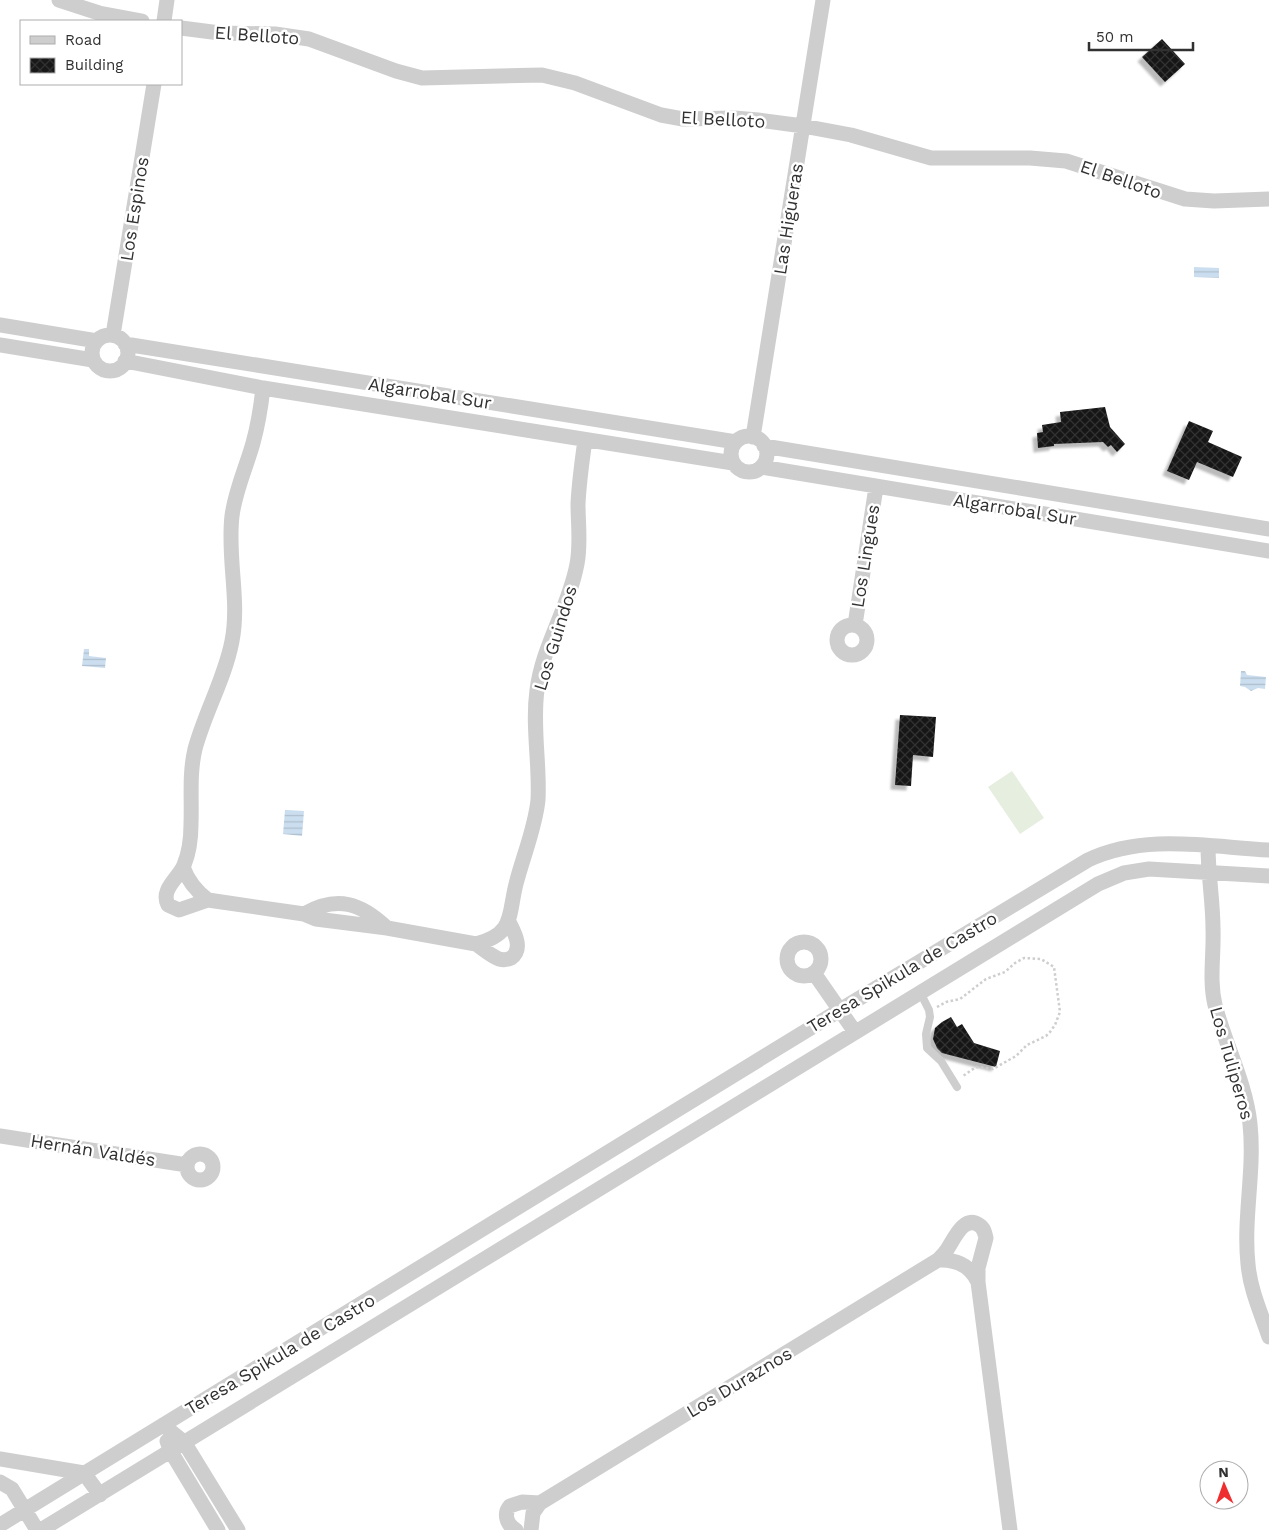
<svg xmlns="http://www.w3.org/2000/svg" width="1269" height="1530" font-family="'Work Sans',sans-serif">
	<style>
		.garden { fill: #e6eedf }
		.water { fill: url(#water-rules) }
		.building { fill: url(#building-cross-hatch); filter: url(#shadow) }
		.lines { fill: none; stroke-linecap: round; stroke-linejoin: round }
		.path { stroke: #cecece; stroke-width: 2.5; stroke-dasharray: 2.5 2.5; stroke-linecap: butt }
		.lane { stroke: #cecece; stroke-width: 8 }
		.street { stroke: #cecece; stroke-width: 15 }
		.labels { text-anchor: middle; dominant-baseline: central; stroke-width: 5; stroke-linejoin: round; paint-order: stroke }
		.street-label { font-size: 18px; fill: #313131; stroke: #fff }
	</style>
	<defs>
		<pattern id="water-rules" width="6" height="5" patternUnits="userSpaceOnUse" patternTransform="scale(1.25)"><rect width="6" height="5" fill="#cbdeef"/><path d="M0 2.5h6" fill="none" stroke="#afbfcd"/></pattern>
		<pattern id="building-cross-hatch" width="8" height="8" patternUnits="userSpaceOnUse" patternTransform="scale(1.25)"><rect width="8" height="8" fill="#181818"/><path d="M0 0l8 8M0 8l8-8" fill="none" stroke="#313131"/></pattern>
		<filter id="shadow"><feDropShadow dx="-4.5" dy="4.5" stdDeviation="1" flood-color="#0004"/></filter>
	</defs>
	<rect width="100%" height="100%" fill="#fff"/>
	<!-- garden -->
	<path class="garden" d="M 1012,771 L 1044,818 L 1020,834 L 988,787 Z"/>
	<!-- water -->
	<path class="water" d="M 1194,267 L 1219,268 L 1219,278 L 1194,277 Z
		M 84,649 L 89,649 L 89,656 L 106,658 L 105,668 L 82,666 Z
		M 1241,671 L 1245,671 L 1247,675 L 1266,677 L 1265,689 L 1258,688 L 1251,691 L 1245,687 L 1240,686 Z
		M 285,810 L 304,811 L 302,836 L 283,834 Z"/>
	<!-- building -->
	<path class="building" d="M 1162,39 L 1185,64 L 1165,82 L 1142,57 Z
		M 1105,407 L 1110,427 L 1125,444 L 1117,452 L 1111,445 L 1108,447 L 1103,442 L 1054,444 L 1054,446 L 1038,448 L 1037,433 L 1043,432 L 1042,425 L 1061,422 L 1060,412 Z
		M 1189,421 L 1213,431 L 1208,442 L 1242,457 L 1233,477 L 1197,462 L 1189,480 L 1167,471 Z
		M 900,715 L 936,717 L 933,757 L 913,755 L 911,786 L 895,785 Z
		M 951,1017 L 957,1027 L 962,1024 L 974,1043 L 1000,1051 L 996,1067 L 942,1053 L 937,1048 L 933,1039 L 935,1028 L 942,1022 Z"/>
	<g class="lines">
		<!-- path -->
		<path class="path" d="M 937,1007 L 946,1002 L 960,999 L 986,979 L 1005,972 L 1015,963 L 1024,958 L 1041,959 L 1054,967 L 1060,1012 L 1055,1025 L 1050,1032 L 1046,1036 L 1027,1045 L 1016,1056 L 993,1069 L 976,1067 L 963,1076"/>
		<!-- lane -->
		<path class="lane" d="M 920,992 L 929,1010 L 930,1017 L 926,1034 L 927,1048 L 941,1061 L 957,1087"/>
		<!-- street -->
		<path class="street" d="M 59,0 L 99,13 L 142,21
			M 164,21 L 167,0
			M 181,28 L 220,33 L 275,34 L 309,39 L 396,71 L 422,78 L 542,75 L 575,83 L 661,115 L 683,119 L 734,118 L 758,120 L 803,126 L 851,135 L 931,158 L 1030,158 L 1066,161 L 1185,199 L 1214,201 L 1269,199
			M 0,325 L 97,341
			M 113,335 L 154,84
			M92 353a18 18 0 1 1 36 0a18 18 0 1 1-36 0Z
			M 125,344 L 736,442
			M 0,345 L 93,360
			M 125,361 L 263,388 L 733,463
			M 263,388 C 261,406 258,425 253,443 C 246,468 235,491 232,516 C 227,558 240,600 232,641 C 225,678 205,712 195,749 C 189,774 192,799 191,824 C 191,838 189,853 184,865 C 179,878 160,889 168,905 L 179,910 L 208,900 L 304,914 L 316,919 L 387,928 L 476,944 C 515,934 508,915 516,884 C 523,856 535,829 538,800 C 540,764 532,727 537,690 C 542,647 569,607 577,564 C 581,544 578,524 578,504 C 579,482 582,461 585,440
			M731 454a18 18 0 1 1 36 0a18 18 0 1 1-36 0Z
			M 753,437 L 823,0
			M 764,446 L 1269,529
			M 761,467 L 1269,551
			M 855,625 L 876,487
			M837 640a15 15 0 1 1 30 0a15 15 0 1 1-30 0Z
			M 1208,846 C 1208,874 1213,902 1213,929 C 1214,955 1209,980 1215,1005 C 1225,1044 1246,1084 1250,1124 C 1255,1171 1243,1218 1248,1264 C 1250,1289 1261,1313 1269,1337
			M 183,867 C 188,881 196,891 208,900
			M 304,914 C 337,895 361,903 387,928
			M787 959a17 17 0 1 1 34 0a17 17 0 1 1-34 0Z
			M 476,944 C 483,949 491,956 499,959 C 503,960 507,960 511,958 C 524,949 514,932 509,922
			M 814,973 L 855,1032
			M 0,1136 L 187,1165
			M187 1167a13 13 0 1 1 26 0a13 13 0 1 1-26 0Z
			M 938,1260 C 956,1259 970,1265 978,1282
			M 163,1425 L 184,1442 L 238,1530
			M 167,1441 L 170,1450 L 218,1530
			M 0,1459 L 84,1473 L 100,1495
			M 0,1482 L 12,1489 L 37,1530
			M 0,1525 L 840,1010 L 1088,860 C 1145,833 1209,847 1269,850
			M 41,1530 L 1098,884 L 1124,873 L 1149,869 L 1269,876
			M 516,1530 C 507,1525 503,1514 510,1506 L 522,1502 L 540,1503
			M 531,1530 L 533,1513 L 540,1503 L 938,1260 C 941,1257 944,1254 946,1251 C 953,1242 963,1214 979,1225 C 984,1228 985,1233 986,1238 L 978,1268 L 978,1282 L 1010,1530"/>
	</g>
	<g class="labels">
		<!-- street labels -->
		<g class="street-label">
			<text transform="translate(257 35) rotate(4)">El Belloto</text>
			<text transform="translate(723 119) rotate(3)">El Belloto</text>
			<text transform="translate(1121 179) rotate(19)">El Belloto</text>
			<text transform="translate(134 209) rotate(-81)">Los Espinos</text>
			<text transform="translate(788 219) rotate(-81)">Las Higueras</text>
			<text transform="translate(430 393) rotate(9)">Algarrobal Sur</text>
			<text transform="translate(1015 509) rotate(9)">Algarrobal Sur</text>
			<text transform="translate(865 556) rotate(-81)">Los Lingues</text>
			<text transform="translate(555 638) rotate(-73)">Los Guindos</text>
			<text transform="translate(902 972) rotate(-31)">Teresa Spikula de Castro</text>
			<text transform="translate(1232 1063) rotate(74)">Los Tuliperos</text>
			<text transform="translate(93 1150) rotate(9)">Hernán Valdés</text>
			<text transform="translate(280 1354) rotate(-31)">Teresa Spikula de Castro</text>
			<text transform="translate(739 1382) rotate(-31)">Los Duraznos</text>
		</g>
	</g>
	<!-- legend -->
	<rect x="20" y="20" width="162" height="65" fill="#ffffff" stroke="#adadad"/>
	<rect x="30" y="36" width="25" height="8" fill="#cecece" stroke="#adadad"/>
	<text x="65" y="45" font-size="15" fill="#313131">Road</text>
	<rect x="30" y="58" width="25" height="15" fill="url(#building-cross-hatch)" stroke="#adadad"/>
	<text x="65" y="70" font-size="15" fill="#313131">Building</text>
	<!-- north arrow -->
	<g transform="translate(1224 1485) rotate(358)"><circle r="24" fill="#ffffff" stroke="#adadad"/>
	<path d="M0-4L9 19L0 12L-9 19Z" fill="#ee2e2f"/>
	<text y="-8" font-size="14" font-weight="bold" text-anchor="middle" fill="#313131">N</text>
	</g>
	<!-- scale -->
	<path d="M1089 42v8h104v-8" fill="none" stroke="#313131" stroke-width="2.5"/>
	<text x="1096" y="42" font-size="15" fill="#313131" stroke="#ffffff" stroke-width="4" paint-order="stroke">50 m</text>
</svg>
